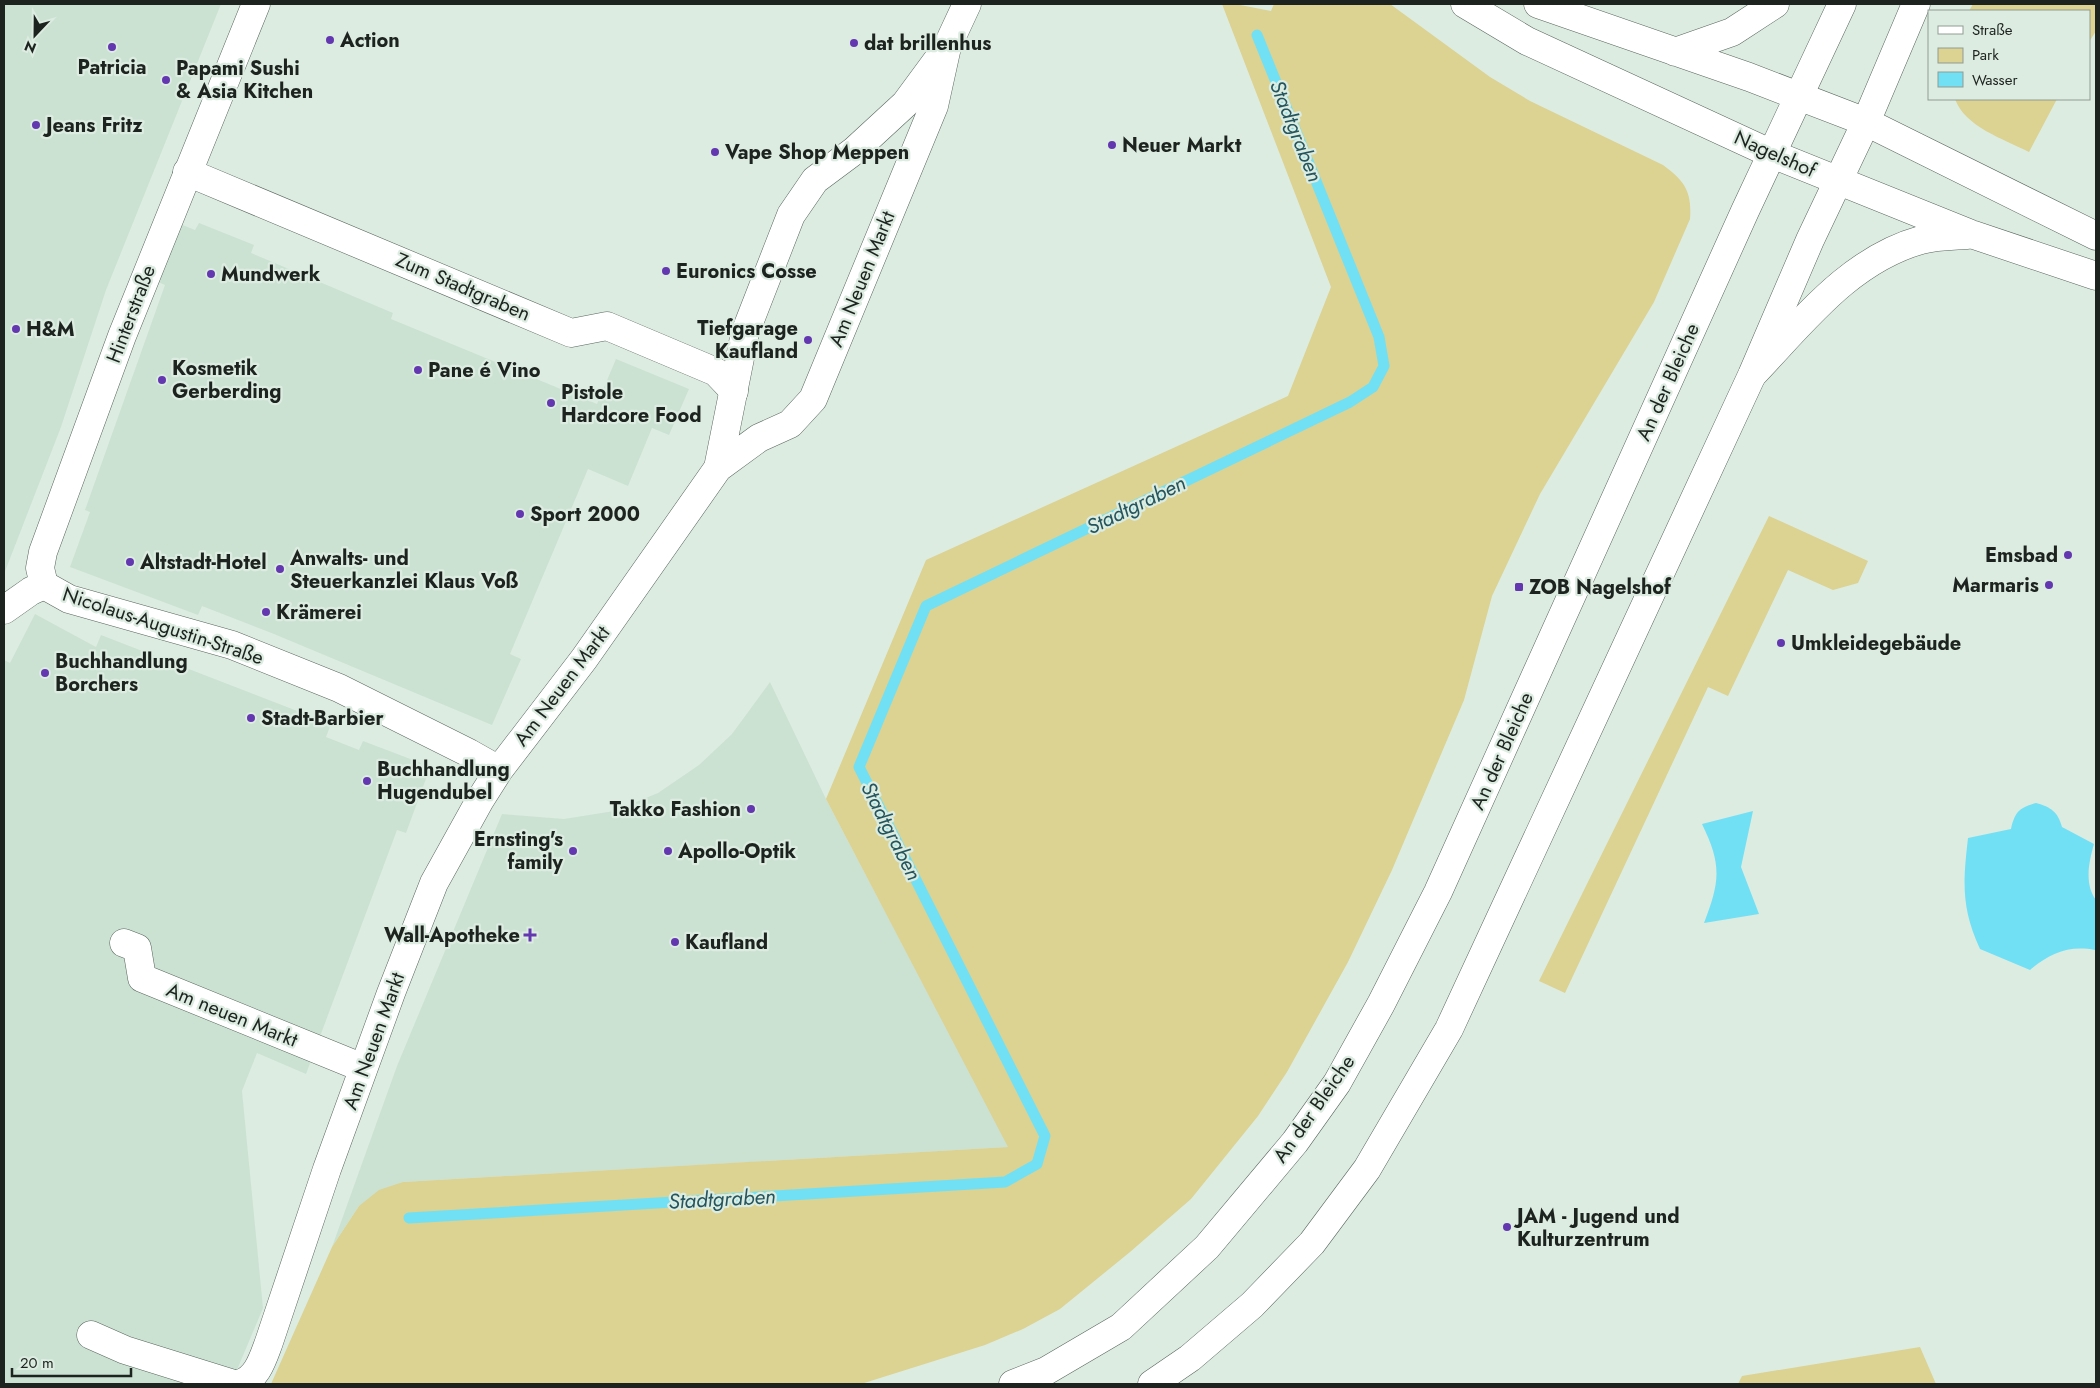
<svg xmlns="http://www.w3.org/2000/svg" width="2100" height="1388" font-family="Jost,sans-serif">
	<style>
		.built { fill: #cbe2d2 }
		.green { fill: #dcd291 }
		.water { fill: #71e0f5 }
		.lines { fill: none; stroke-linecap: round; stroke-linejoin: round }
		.stream { stroke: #71e0f5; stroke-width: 11 }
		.pedestrian-casing { stroke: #58665d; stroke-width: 29 }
		.minor-casing { stroke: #58665d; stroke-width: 29 }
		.tertiary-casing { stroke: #58665d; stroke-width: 29 }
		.pedestrian { stroke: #fff; stroke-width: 28 }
		.minor { stroke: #fff; stroke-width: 28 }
		.tertiary { stroke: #fff; stroke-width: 28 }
		.poi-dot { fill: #6337af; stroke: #dcece1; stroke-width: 2 }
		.labels { text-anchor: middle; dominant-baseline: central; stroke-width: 4.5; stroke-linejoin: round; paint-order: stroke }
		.poi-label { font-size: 20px; font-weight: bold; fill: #1d231f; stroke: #dcece1; text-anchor: start }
		.street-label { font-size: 20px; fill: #1d231f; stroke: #dcece1 }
		.water-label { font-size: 21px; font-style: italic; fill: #24555e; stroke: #dcece1 }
	</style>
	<rect width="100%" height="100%" fill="#dcece1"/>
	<!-- built -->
	<path class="built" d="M 4,4 L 221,4 L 106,290 L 61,427 L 4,574 Z
		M 199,223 L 254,245 L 251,253 L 393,313 L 391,319 L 597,404 L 616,359 L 689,389 L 669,435 L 652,428 L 628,486 L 588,469 L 510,654 L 521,659 L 492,725 L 274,634 L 202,606 L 198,615 L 70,567 L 90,512 L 85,510 L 165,285 L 158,282 L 180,224 L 195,230 Z
		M 35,614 L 96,647 L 101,635 L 331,724 L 326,737 L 359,750 L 363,741 L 421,763 L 417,772 L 427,776 L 406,833 L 397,830 L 306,1074 L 257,1053 L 242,1091 L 263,1308 L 231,1384 L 4,1384 L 4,660 L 10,663 Z
		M 770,682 L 826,799 L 1009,1147 L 403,1182 L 359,1206 L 332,1247 L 397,1066 L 502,814 L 564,819 L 614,811 L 658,793 L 699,765 L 732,734 Z"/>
	<!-- green -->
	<path class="green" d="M 1222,4 L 1235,4 L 1271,11 L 1274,4 L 1390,4 L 1490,77 L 1530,101 L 1663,165 C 1685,181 1692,192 1690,219 L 1654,302 L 1540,494 L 1492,596 L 1464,700 L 1392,870 L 1348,962 L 1287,1072 L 1258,1116 L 1191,1199 L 1130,1252 L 1060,1309 L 1023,1329 L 985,1345 L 861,1384 L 271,1384 L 332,1247 L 359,1206 L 379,1190 L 403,1182 L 1008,1147 L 826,799 L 926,560 L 1288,396 L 1331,287 Z
		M 1973,4 L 2096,4 L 2096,31 L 2089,42 L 2089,11 L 1969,11 Z
		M 1955,99 L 2057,99 L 2029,152 C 2004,139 1965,127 1955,99 Z
		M 1769,516 L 1868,561 L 1858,583 L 1833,590 L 1788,570 L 1728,696 L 1708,687 L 1565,993 L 1539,981 Z
		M 1920,1347 L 1936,1384 L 1738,1384 L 1742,1376 Z"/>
	<!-- water -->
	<path class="water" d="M 2036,803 C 2051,807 2058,812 2062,827 L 2094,844 C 2089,861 2084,884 2096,900 L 2096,948 L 2095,950 C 2069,945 2050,953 2030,970 L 1980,949 C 1961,908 1963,882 1968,838 L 2011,829 C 2015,812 2019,808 2036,803 Z
		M 1753,811 L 1741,867 L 1759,914 L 1704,923 C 1720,881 1722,865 1702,824 Z"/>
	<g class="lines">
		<!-- stream -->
		<path class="stream" d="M 409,1218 L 1005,1182 L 1037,1164 L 1045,1136 L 859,767 L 926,606 L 1350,402 L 1373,387 L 1384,366 L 1379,337 L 1257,35"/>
		<!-- pedestrian casing -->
		<g class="pedestrian-casing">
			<path id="pedestrian" d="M 187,172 L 571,333 L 607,326 L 716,372 L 734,391
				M 4,610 L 31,591 L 44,585
				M 124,943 L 137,948 L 142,978 L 363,1068"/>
		</g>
		<!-- minor casing -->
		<g class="minor-casing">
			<path id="minor" d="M 256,4 L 122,336 L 43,552 L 40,568 L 44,585 L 69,599 L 232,645 L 339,688 L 469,753 L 499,770
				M 1465,4 L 1527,41 L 1772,154 L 1971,234 L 2096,276
				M 1538,4 L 1749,77 L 1866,122 L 2096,236
				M 1675,52 L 1732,32 L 1775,4
				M 1753,374 C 1803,322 1849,260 1921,240 C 1936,236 1952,236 1967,235
				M 718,468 L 745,333 L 791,215 L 815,180 L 854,151 L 905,104 L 947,47 L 967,4
				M 91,1335 L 125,1350 L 234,1384
				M 238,1384 C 257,1380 263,1358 269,1342 L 327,1169 L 391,993 L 434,883 L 480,800 L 499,770 L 584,659 L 718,468 L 759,438 L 790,424 L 813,399 L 934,106 L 947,47"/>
		</g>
		<!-- tertiary casing -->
		<g class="tertiary-casing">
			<path id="tertiary" d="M 1013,1384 L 1046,1371 L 1121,1327 L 1207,1247 L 1295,1142 L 1337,1083 L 1381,1004 L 1438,892 L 1745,211 L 1842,4
				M 1152,1384 L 1190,1358 L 1252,1305 L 1312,1243 L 1367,1169 L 1449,1029 L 1752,375 L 1810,240 L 1866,122 L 1916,4"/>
		</g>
		<!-- pedestrian -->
		<use href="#pedestrian" class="pedestrian"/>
		<!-- minor -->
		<use href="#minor" class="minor"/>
		<!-- tertiary -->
		<use href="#tertiary" class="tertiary"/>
	</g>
	<!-- markers -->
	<g class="poi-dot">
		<circle cx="330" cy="40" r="5"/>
		<circle cx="854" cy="43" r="5"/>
		<circle cx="112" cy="47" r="5"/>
		<circle cx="166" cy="80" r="5"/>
		<circle cx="36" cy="125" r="5"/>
		<circle cx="1112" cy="145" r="5"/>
		<circle cx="715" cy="152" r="5"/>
		<circle cx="666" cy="271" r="5"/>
		<circle cx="211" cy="274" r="5"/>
		<circle cx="16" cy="329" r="5"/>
		<circle cx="808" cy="340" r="5"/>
		<circle cx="418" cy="370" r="5"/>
		<circle cx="162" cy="380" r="5"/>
		<circle cx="551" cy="403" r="5"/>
		<circle cx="520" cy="514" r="5"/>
		<circle cx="2068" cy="555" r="5"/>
		<circle cx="130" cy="562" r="5"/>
		<circle cx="280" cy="569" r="5"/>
		<circle cx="2049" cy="585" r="5"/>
		<rect x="1514" y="582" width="10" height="10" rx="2.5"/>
		<circle cx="266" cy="612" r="5"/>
		<circle cx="1781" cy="643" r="5"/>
		<circle cx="45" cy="673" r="5"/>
		<circle cx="251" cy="718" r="5"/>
		<circle cx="367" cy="781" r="5"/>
		<circle cx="751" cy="809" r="5"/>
		<circle cx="573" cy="851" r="5"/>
		<circle cx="668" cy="851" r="5"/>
		<path d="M527.5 927.5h5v5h5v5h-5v5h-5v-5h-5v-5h5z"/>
		<circle cx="675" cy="942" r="5"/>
		<circle cx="1507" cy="1227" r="5"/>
	</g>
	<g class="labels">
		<!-- poi labels -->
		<g class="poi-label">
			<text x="340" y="40">Action</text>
			<text x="864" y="43">dat brillenhus</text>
			<text x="112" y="67" text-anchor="middle">Patricia</text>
			<text x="176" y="68">Papami Sushi<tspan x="176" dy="23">&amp; Asia Kitchen</tspan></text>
			<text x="46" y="125">Jeans Fritz</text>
			<text x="1122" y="145">Neuer Markt</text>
			<text x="725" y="152">Vape Shop Meppen</text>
			<text x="676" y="271">Euronics Cosse</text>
			<text x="221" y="274">Mundwerk</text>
			<text x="798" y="328" text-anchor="end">Tiefgarage<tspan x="798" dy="23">Kaufland</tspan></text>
			<text x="26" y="329">H&amp;M</text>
			<text x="172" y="368">Kosmetik<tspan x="172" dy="23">Gerberding</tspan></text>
			<text x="428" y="370">Pane é Vino</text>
			<text x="561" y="392">Pistole<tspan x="561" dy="23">Hardcore Food</tspan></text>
			<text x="530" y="514">Sport 2000</text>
			<text x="2058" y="555" text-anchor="end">Emsbad</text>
			<text x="290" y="558">Anwalts- und<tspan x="290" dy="23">Steuerkanzlei Klaus Voß</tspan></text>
			<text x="140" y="562">Altstadt-Hotel</text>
			<text x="2039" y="585" text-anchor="end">Marmaris</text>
			<text x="1529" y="587">ZOB Nagelshof</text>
			<text x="276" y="612">Krämerei</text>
			<text x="1791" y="643">Umkleidegebäude</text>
			<text x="55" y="661">Buchhandlung<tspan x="55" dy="23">Borchers</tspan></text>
			<text x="261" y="718">Stadt-Barbier</text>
			<text x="377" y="769">Buchhandlung<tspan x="377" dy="23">Hugendubel</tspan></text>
			<text x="741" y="809" text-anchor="end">Takko Fashion</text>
			<text x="563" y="839" text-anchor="end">Ernsting's<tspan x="563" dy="23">family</tspan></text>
			<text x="678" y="851">Apollo-Optik</text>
			<text x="520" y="935" text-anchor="end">Wall-Apotheke</text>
			<text x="685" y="942">Kaufland</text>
			<text x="1517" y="1216">JAM - Jugend und<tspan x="1517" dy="23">Kulturzentrum</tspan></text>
		</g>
		<!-- street labels -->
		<g class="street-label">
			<text transform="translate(1775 154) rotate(24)">Nagelshof</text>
			<text transform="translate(862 279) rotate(-68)">Am Neuen Markt</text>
			<text transform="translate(463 287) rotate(23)">Zum Stadtgraben</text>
			<text transform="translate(131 314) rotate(-69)">Hinterstraße</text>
			<text transform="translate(1668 382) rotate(-66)">An der Bleiche</text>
			<text transform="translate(163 626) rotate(18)">Nicolaus-Augustin-Straße</text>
			<text transform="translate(562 686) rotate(-53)">Am Neuen Markt</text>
			<text transform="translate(1502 751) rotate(-66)">An der Bleiche</text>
			<text transform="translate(232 1015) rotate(22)">Am neuen Markt</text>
			<text transform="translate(374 1041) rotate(-70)">Am Neuen Markt</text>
			<text transform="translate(1314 1109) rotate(-55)">An der Bleiche</text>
		</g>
		<!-- water labels -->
		<g class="water-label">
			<text transform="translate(1296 131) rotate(68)">Stadtgraben</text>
			<text transform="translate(1136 505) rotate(-26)">Stadtgraben</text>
			<text transform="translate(891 831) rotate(63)">Stadtgraben</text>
			<text transform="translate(722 1199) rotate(-3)">Stadtgraben</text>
		</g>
	</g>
	<!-- border -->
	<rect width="2100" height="1388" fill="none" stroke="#1d231f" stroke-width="10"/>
	<!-- legend -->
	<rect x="1928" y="10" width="162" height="90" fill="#dcece1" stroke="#909c93"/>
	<rect x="1938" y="26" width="25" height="8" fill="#ffffff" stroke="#909c93"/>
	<text x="1972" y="35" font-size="15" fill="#1d231f">Straße</text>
	<rect x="1938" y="48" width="25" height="15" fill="#dcd291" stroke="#909c93"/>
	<text x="1972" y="60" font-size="15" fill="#1d231f">Park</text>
	<rect x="1938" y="72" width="25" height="15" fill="#71e0f5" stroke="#909c93"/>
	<text x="1972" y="85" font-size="15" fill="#1d231f">Wasser</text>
	<!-- north arrow -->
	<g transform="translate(35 35) rotate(202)" stroke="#dcece1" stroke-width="4" paint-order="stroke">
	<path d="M0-4L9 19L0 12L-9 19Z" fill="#1d231f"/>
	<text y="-8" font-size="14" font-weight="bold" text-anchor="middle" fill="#1d231f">N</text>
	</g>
	<!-- scale -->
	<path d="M12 1368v8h119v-8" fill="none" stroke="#1d231f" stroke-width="2.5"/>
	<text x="20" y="1368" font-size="15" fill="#1d231f" stroke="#dcece1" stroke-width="4" paint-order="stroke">20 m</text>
</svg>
